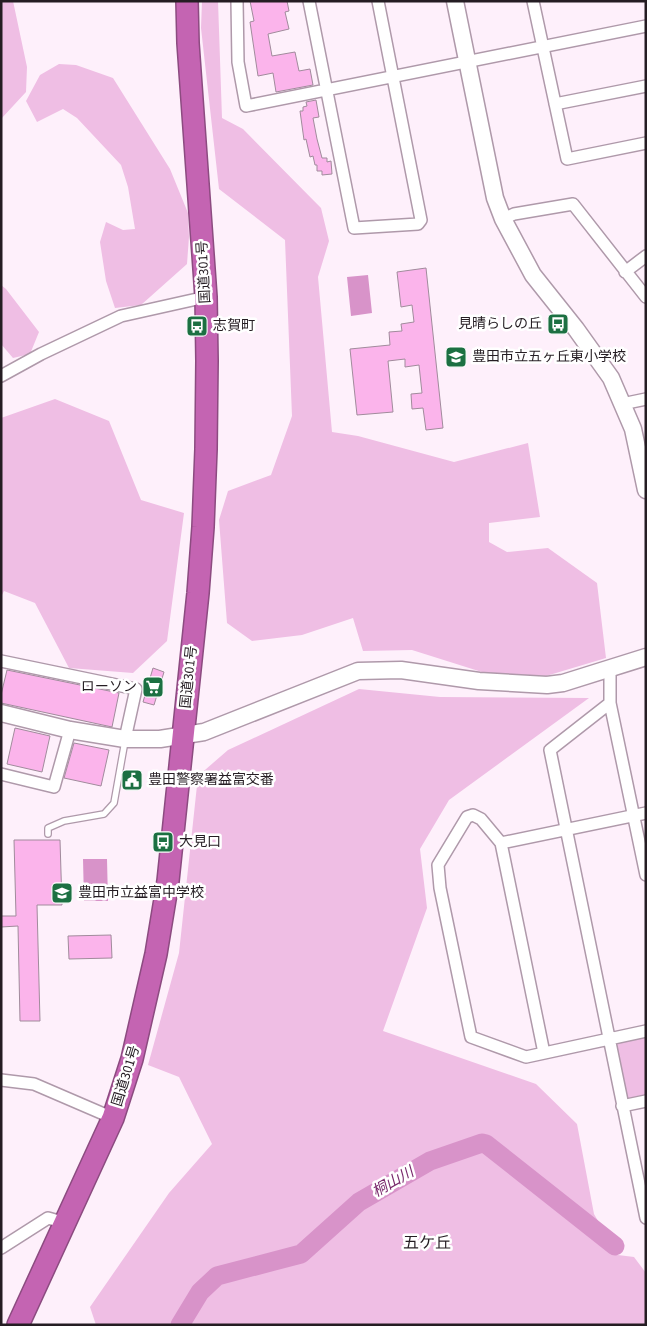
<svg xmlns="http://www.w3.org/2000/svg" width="647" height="1326" font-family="'Source Sans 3','Noto Sans JP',sans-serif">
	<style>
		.green { fill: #efbee4 }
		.water { fill: #d893c9 }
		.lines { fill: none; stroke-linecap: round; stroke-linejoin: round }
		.river { stroke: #d893c9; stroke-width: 19 }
		.building { fill: #fbb4eb; stroke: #a18b9c }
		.lane-casing { stroke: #af99aa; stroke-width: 8 }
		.street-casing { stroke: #af99aa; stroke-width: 14 }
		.secondary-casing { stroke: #af99aa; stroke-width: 19 }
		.highway-casing { stroke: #8c4b80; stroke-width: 24 }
		.lane { stroke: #fff; stroke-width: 5.5 }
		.street { stroke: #fff; stroke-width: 11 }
		.secondary { stroke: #fff; stroke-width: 16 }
		.highway { stroke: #c464b2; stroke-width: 21 }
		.labels { text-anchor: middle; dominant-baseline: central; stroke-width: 5; stroke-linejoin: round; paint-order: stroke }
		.street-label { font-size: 14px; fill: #251d23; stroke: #fff }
		.poi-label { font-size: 14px; fill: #251d23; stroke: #fff; text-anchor: start }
		.water-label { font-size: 15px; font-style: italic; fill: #79296c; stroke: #fff }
		.quarter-label { font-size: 16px; fill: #251d23; stroke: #fff }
	</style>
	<rect width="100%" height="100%" fill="#fef0fb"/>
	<!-- green -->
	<path class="green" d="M 1,1 L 13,1 L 27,67 L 26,92 L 1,119 Z
		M 202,1 L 218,1 L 222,118 L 243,129 L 321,208 L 329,241 L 318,277 L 332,432 L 358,436 L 454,462 L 528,443 L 540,517 L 489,523 L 489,542 L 507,552 L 548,548 L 597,583 L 606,658 L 546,676 L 485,673 L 412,650 L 363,651 L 353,618 L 302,635 L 252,641 L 227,623 L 219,520 L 228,491 L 271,475 L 292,416 L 285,240 L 219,189 L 201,28 Z
		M 59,64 L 76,65 L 113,78 L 170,169 L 188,213 L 189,237 L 187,264 L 141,305 L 115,308 L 106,281 L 100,242 L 106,222 L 123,230 L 135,229 L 128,187 L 121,165 L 77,118 L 63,109 L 37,122 L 26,101 L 40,75 Z
		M 1,285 L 6,289 L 39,332 L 30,354 L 13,358 L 1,344 Z
		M 55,399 L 109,421 L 141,500 L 184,513 L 167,641 L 133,673 L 69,668 L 35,603 L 4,591 L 1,597 L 1,418 Z
		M 359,689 L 440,697 L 589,698 L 449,800 L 420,849 L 427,908 L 383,1031 L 536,1084 L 577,1124 L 594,1214 L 618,1255 L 634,1257 L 646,1273 L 646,1325 L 96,1325 L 90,1307 L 169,1193 L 212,1144 L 179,1077 L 148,1065 L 179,953 L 198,776 L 228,750 Z
		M 646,1036 L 646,1097 L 627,1101 L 615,1043 Z"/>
	<!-- water -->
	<path class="water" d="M 368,275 L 372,313 L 351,316 L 347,277 Z
		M 83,859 L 107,859 L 108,901 L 84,901 Z"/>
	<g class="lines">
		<!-- river -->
		<path class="river" d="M 180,1325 L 200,1292 L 217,1276 L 301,1254 L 359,1202 L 430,1161 L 482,1143 L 486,1144 L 615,1246"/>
	</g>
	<!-- building -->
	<path class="building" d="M 250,1 L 287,1 L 289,11 L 285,12 L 289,29 L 268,34 L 272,56 L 295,52 L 299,71 L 310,69 L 313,85 L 276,92 L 273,73 L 258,76 L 250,22 L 254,21 Z
		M 316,100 L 319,117 L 313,118 L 317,139 L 322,158 L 327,158 L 327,162 L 331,161 L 332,174 L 322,175 L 322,171 L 317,171 L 317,165 L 315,165 L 313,156 L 310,157 L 306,139 L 304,140 L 300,111 L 303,111 L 303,107 L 307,106 L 306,102 Z
		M 426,268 L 443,428 L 426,430 L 423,408 L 412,409 L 411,394 L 422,393 L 419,365 L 405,367 L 405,359 L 388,361 L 393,412 L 357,415 L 350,349 L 390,345 L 389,332 L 402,331 L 401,324 L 414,322 L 412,305 L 401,307 L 397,272 Z
		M 153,668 L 164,672 L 154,705 L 143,702 Z
		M 7,670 L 119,693 L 112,727 L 1,703 L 1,695 Z
		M 15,728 L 50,736 L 42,772 L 7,764 Z
		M 74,743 L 109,750 L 101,786 L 64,778 Z
		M 14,840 L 60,840 L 62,905 L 37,905 L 40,1021 L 20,1021 L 18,926 L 1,927 L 1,916 L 16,916 Z
		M 111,935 L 112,958 L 69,959 L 68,936 Z"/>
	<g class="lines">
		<!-- lane casing -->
		<g class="lane-casing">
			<path id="lane" d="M 48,834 L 48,828 L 64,821 L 104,814 L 114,803 L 125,741"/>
		</g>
		<!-- street casing -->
		<g class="street-casing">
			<path id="street" d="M 237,1 L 238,62 L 246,106 L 646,26
				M 309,1 L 354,228 L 418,224 L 421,220 L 378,1
				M 533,1 L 567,159 L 646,143
				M 555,104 L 646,86
				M 503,219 L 514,214 L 573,204 L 646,297
				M 625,272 L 646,256
				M 1,376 L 41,354 L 121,316 L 206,297
				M 622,404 L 646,399
				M 1,661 L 136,689 L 125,739
				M 610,668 L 610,703 L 646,875
				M 610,703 L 550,750 L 646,1218
				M 1,774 L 54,787 L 70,730
				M 646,813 L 501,843 L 481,819 L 473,815 L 467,817 L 438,865 L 440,888 L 471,1037 L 526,1057 L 646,1031
				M 501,843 L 544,1053
				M 1,1080 L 34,1084 L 113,1118
				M 622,1106 L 646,1101
				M 1,1248 L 48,1218 L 66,1223"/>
		</g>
		<!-- secondary casing -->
		<g class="secondary-casing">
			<path id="secondary" d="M 455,1 L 495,198 L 503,219 L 533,275 L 576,329 L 611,378 L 633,429 L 646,490
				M 1,713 L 70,730 L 125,739 L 160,739 L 204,732 L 358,671 L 401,670 L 479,681 L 547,685 L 563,683 L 646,657"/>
		</g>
		<!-- highway casing -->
		<g class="highway-casing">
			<path id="highway" d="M 18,1325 L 113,1118 L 132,1059 L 156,954 L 168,881 L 198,593 L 203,527 L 206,449 L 207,361 L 206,297 L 188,43 L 187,1"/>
		</g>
		<!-- lane -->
		<use href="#lane" class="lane"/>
		<!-- street -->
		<use href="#street" class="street"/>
		<!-- secondary -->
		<use href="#secondary" class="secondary"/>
		<!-- highway -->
		<use href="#highway" class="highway"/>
	</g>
	<!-- icons -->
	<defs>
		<g id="bus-square" transform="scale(1.125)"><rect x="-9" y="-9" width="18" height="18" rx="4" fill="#1c7042" stroke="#fff"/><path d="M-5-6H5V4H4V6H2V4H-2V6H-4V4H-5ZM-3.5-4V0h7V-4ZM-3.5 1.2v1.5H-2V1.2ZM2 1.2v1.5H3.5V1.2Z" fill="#fff"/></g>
		<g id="school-square" transform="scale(1.125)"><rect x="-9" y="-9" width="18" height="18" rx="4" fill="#1c7042" stroke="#fff"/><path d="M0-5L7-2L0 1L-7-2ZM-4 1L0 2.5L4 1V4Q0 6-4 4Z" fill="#fff"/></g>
		<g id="supermarket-square" transform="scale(1.125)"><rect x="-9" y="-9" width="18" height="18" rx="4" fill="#1c7042" stroke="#fff"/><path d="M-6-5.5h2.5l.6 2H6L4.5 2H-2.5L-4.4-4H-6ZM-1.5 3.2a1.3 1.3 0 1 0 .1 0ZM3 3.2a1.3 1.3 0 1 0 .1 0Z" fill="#fff"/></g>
		<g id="civic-square" transform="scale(1.125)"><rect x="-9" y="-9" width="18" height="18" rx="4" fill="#1c7042" stroke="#fff"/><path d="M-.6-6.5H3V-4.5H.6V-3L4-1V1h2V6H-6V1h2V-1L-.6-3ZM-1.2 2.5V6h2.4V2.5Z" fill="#fff"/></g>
	</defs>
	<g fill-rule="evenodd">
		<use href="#bus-square" x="558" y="324"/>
		<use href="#bus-square" x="197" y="326"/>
		<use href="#school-square" x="456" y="357"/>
		<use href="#supermarket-square" x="153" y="687"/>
		<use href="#civic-square" x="132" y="780"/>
		<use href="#bus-square" x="163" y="842"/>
		<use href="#school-square" x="62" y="893"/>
	</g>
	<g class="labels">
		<!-- street labels -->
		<g class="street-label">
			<text transform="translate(204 272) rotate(-93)">国道301号</text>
			<text transform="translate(189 677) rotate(-84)">国道301号</text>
			<text transform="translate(126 1076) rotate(-73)">国道301号</text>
		</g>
		<!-- poi labels -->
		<g class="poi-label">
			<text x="542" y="324" text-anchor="end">見晴らしの丘</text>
			<text x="213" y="326">志賀町</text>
			<text x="472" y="357">豊田市立五ヶ丘東小学校</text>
			<text x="137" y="687" text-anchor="end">ローソン</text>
			<text x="148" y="780">豊田警察署益富交番</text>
			<text x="179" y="842">大見口</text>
			<text x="78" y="893">豊田市立益富中学校</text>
		</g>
		<!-- water labels -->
		<g class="water-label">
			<text transform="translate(393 1182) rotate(-30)">桐山川</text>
		</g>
		<!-- quarter labels -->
		<g class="quarter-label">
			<text x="427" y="1243">五ケ丘</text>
		</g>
	</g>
	<!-- border -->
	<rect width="647" height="1326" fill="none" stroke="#251d23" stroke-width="5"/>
</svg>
